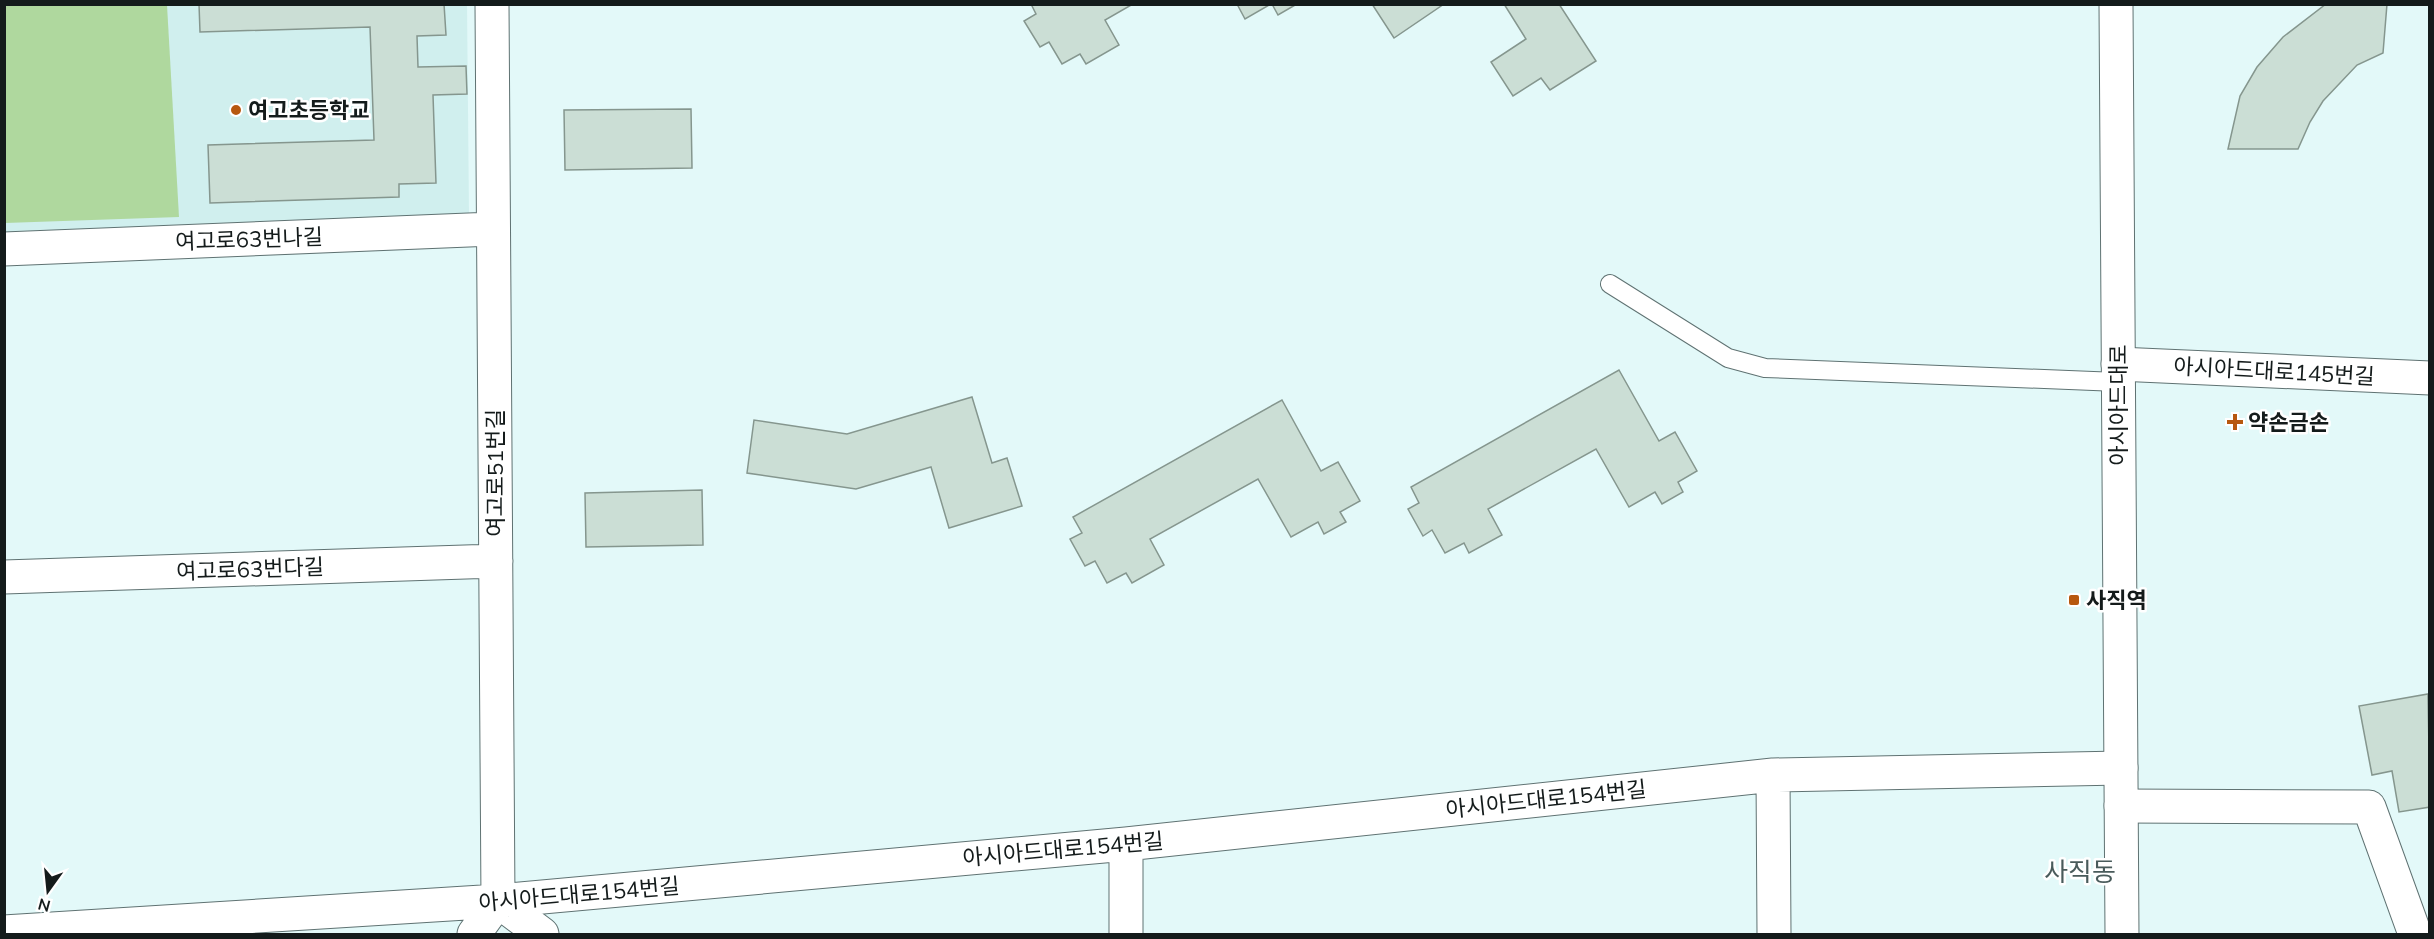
<svg xmlns="http://www.w3.org/2000/svg" width="2434" height="939" font-family="Mulish,'Noto Sans KR',sans-serif">
	<style>
		.built { fill: #d0efee }
		.green { fill: #afd89e }
		.building { fill: #cbded5; stroke: #85968e; stroke-width: 1.5 }
		.lines { fill: none; stroke-linecap: round; stroke-linejoin: round }
		.lane-casing { stroke: #5f7272; stroke-width: 20 }
		.street-casing { stroke: #5f7272; stroke-width: 35 }
		.secondary-casing { stroke: #5f7272; stroke-width: 35 }
		.lane { stroke: #fff; stroke-width: 18 }
		.street { stroke: #fff; stroke-width: 33 }
		.secondary { stroke: #fff; stroke-width: 33 }
		.poi-dot { fill: #b7580f; stroke: #fff; stroke-width: 2 }
		.labels { text-anchor: middle; dominant-baseline: central; stroke-width: 5; stroke-linejoin: round; paint-order: stroke }
		.poi-label { font-size: 22px; font-weight: bold; fill: #141b1b; stroke: #fff; text-anchor: start }
		.street-label { font-size: 22px; fill: #141b1b; stroke: #fff }
		.quarter-label { font-size: 26px; fill: #495b5b; stroke: #fff }
	</style>
	<rect width="100%" height="100%" fill="#e3f9f9"/>
	<!-- built -->
	<path class="built" d="M 4,5 L 467,5 L 469,216 L 5,237 Z"/>
	<!-- green -->
	<path class="green" d="M 4,5 L 167,5 L 179,217 L 5,223 Z"/>
	<!-- building -->
	<path class="building" d="M 199,4 L 444,4 L 446,35 L 417,36 L 418,67 L 466,66 L 467,94 L 433,95 L 436,183 L 399,184 L 399,197 L 210,203 L 208,145 L 374,140 L 370,27 L 200,32 Z
		M 1031,4 L 1133,4 L 1105,20 L 1119,45 L 1086,64 L 1080,54 L 1062,64 L 1049,42 L 1040,47 L 1024,21 L 1036,14 Z
		M 1237,4 L 1271,4 L 1245,19 Z
		M 1272,4 L 1297,4 L 1278,15 Z
		M 1372,4 L 1444,4 L 1394,38 Z
		M 1504,4 L 1559,4 L 1596,61 L 1550,90 L 1541,78 L 1513,96 L 1491,62 L 1526,39 Z
		M 2326,4 L 2387,4 L 2383,53 L 2357,65 L 2323,101 L 2310,122 L 2298,149 L 2228,149 L 2240,96 L 2257,67 L 2283,37 Z
		M 691,109 L 692,168 L 565,170 L 564,110 Z
		M 1619,370 L 1659,441 L 1675,432 L 1697,471 L 1678,482 L 1683,492 L 1662,504 L 1655,492 L 1629,507 L 1596,449 L 1488,509 L 1502,535 L 1469,553 L 1464,543 L 1445,553 L 1432,530 L 1423,536 L 1408,509 L 1419,503 L 1411,487 Z
		M 972,397 L 992,463 L 1007,458 L 1022,506 L 949,528 L 931,467 L 856,489 L 747,473 L 754,420 L 847,434 Z
		M 1282,400 L 1321,471 L 1338,462 L 1360,501 L 1340,512 L 1346,522 L 1324,534 L 1318,522 L 1291,537 L 1258,479 L 1150,539 L 1164,565 L 1132,583 L 1126,573 L 1107,583 L 1095,561 L 1085,566 L 1070,539 L 1082,533 L 1073,517 Z
		M 702,490 L 703,545 L 586,547 L 585,493 Z
		M 2428,694 L 2430,807 L 2399,812 L 2392,771 L 2372,775 L 2359,706 Z"/>
	<g class="lines">
		<!-- lane casing -->
		<g class="lane-casing">
			<path id="lane" d="M 1610,284 L 1728,358 L 1765,368 L 2118,382"/>
		</g>
		<!-- street casing -->
		<g class="street-casing">
			<path id="street" d="M 4,249 L 493,229
				M 2118,364 L 2430,378
				M 4,577 L 496,561
				M 1773,775 L 1774,934
				M 2121,806 L 2369,807 L 2415,934
				M 1126,844 L 1126,934
				M 498,901 L 542,934
				M 4,932 L 498,901 L 1126,844 L 1773,775 L 2121,768
				M 474,934 L 498,901 L 492,4"/>
		</g>
		<!-- secondary casing -->
		<g class="secondary-casing">
			<path id="secondary" d="M 2116,4 L 2122,934"/>
		</g>
		<!-- lane -->
		<use href="#lane" class="lane"/>
		<!-- street -->
		<use href="#street" class="street"/>
		<!-- secondary -->
		<use href="#secondary" class="secondary"/>
	</g>
	<!-- markers -->
	<g class="poi-dot">
		<circle cx="236" cy="110" r="6"/>
		<path d="M2232 413h6v6h6v6h-6v6h-6v-6h-6v-6h6z"/>
		<rect x="2068" y="594" width="12" height="12" rx="3"/>
	</g>
	<g class="labels">
		<!-- poi labels -->
		<g class="poi-label">
			<text x="248" y="110">여고초등학교</text>
			<text x="2248" y="422">약손금손</text>
			<text x="2086" y="600">사직역</text>
		</g>
		<!-- street labels -->
		<g class="street-label">
			<text transform="translate(249 239) rotate(-2)">여고로63번나길</text>
			<text transform="translate(2274 371) rotate(3)">아시아드대로145번길</text>
			<text transform="translate(2118 405) rotate(-90)">아시아드대로</text>
			<text transform="translate(495 473) rotate(-90)">여고로51번길</text>
			<text transform="translate(250 569) rotate(-2)">여고로63번다길</text>
			<text transform="translate(1546 799) rotate(-6)">아시아드대로154번길</text>
			<text transform="translate(1063 849) rotate(-5)">아시아드대로154번길</text>
			<text transform="translate(579 894) rotate(-5)">아시아드대로154번길</text>
		</g>
		<!-- quarter labels -->
		<g class="quarter-label">
			<text x="2080" y="871">사직동</text>
		</g>
	</g>
	<!-- border -->
	<rect width="2434" height="939" fill="none" stroke="#141b1b" stroke-width="12"/>
	<!-- north arrow -->
	<g transform="translate(48 891) rotate(195)" stroke="#ffffff" stroke-width="4.5" paint-order="stroke">
	<path d="M0-4.5L10 22L0 15L-10 22Z" fill="#141b1b"/>
	<text y="-9" font-size="16" font-weight="bold" text-anchor="middle" fill="#141b1b">N</text>
	</g>
</svg>
